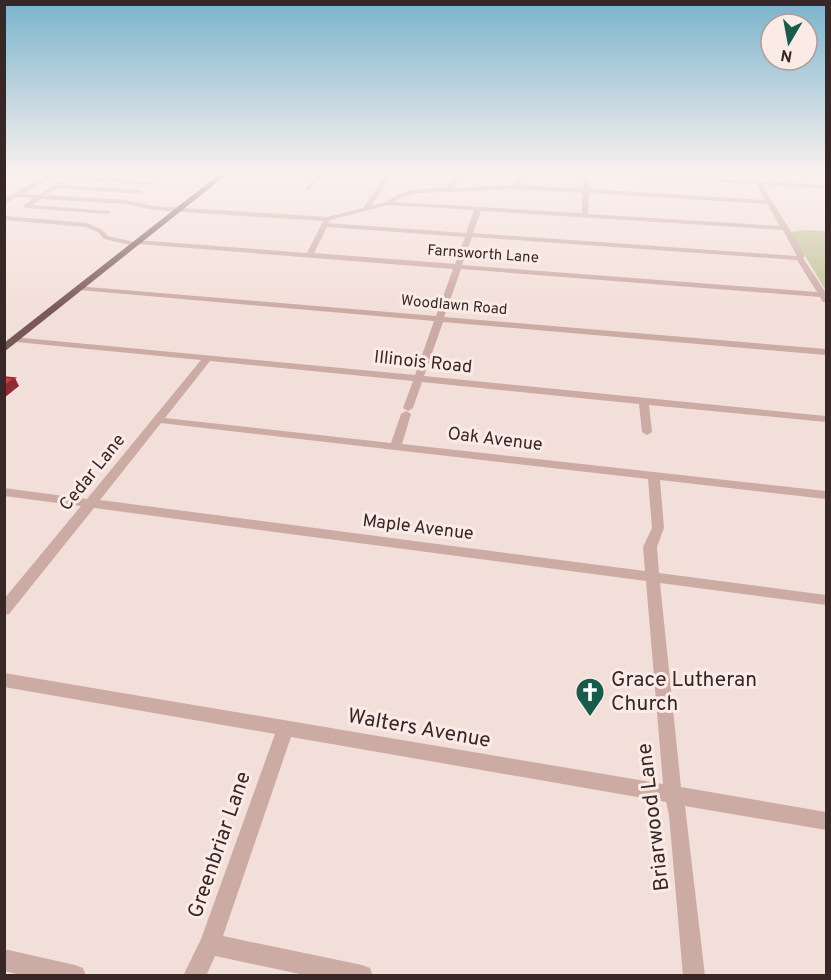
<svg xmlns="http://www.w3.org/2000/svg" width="831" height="980" font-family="Overpass,sans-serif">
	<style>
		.green { fill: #c1c399 }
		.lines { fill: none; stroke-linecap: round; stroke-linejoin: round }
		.minor { fill: #ccaba5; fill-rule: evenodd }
		.major { fill: #7a5857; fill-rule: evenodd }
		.shaded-wall { fill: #902b30 }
		.building { fill: #cd3d45; stroke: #902b30; stroke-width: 1.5 }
		.labels { text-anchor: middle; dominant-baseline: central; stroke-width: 6; stroke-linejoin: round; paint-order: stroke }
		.far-street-label { font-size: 15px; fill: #372727; stroke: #faebe6 }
		.street-label { font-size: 18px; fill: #372727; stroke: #faebe6 }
		.near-poi-label { font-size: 21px; fill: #372727; stroke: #faebe6; text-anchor: start }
		.near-street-label { font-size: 21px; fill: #372727; stroke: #faebe6 }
	</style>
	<rect width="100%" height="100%" fill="#f3dfd9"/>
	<!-- green -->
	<path class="green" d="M 803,230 L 826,231 L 826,291 L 791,232 Z"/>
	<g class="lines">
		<!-- minor -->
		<path class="minor" d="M 320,172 L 326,172 L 309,190 L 305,190 L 305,188 Z
			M 388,172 L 394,172 L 371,206 L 386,202 L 399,194 L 417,189 L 446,188 L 455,172 L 460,172 L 453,188 L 514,185 L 519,172 L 524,172 L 520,185 L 583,189 L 584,172 L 753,181 L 748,172 L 753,172 L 759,181 L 826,185 L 826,189 L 762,185 L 801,248 L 805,256 L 803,258 L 826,293 L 826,302 L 823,302 L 820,297 L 461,269 L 444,317 L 826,349 L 826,355 L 443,322 L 424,376 L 826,416 L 826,422 L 649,405 L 652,432 L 647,435 L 642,432 L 639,404 L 422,382 L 413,408 L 408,411 L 403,408 L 413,381 L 210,361 L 165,418 L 391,443 L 401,414 L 406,411 L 411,414 L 402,444 L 826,491 L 826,499 L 660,480 L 664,528 L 657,547 L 659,573 L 826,595 L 826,605 L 660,583 L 681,787 L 826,812 L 826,830 L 685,806 L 705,976 L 683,976 L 669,815 L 666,802 L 291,737 L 223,936 L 362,965 L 370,968 L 373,976 L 309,976 L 215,956 L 206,976 L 183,976 L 201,939 L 275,734 L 4,687 L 4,673 L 663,784 L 646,581 L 94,508 L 9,614 L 4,615 L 4,599 L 81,506 L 4,496 L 4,488 L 87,499 L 201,360 L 16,342 L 13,341 L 13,337 L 415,375 L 434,321 L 79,290 L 76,290 L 76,286 L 436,316 L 453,269 L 138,244 L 135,246 L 104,239 L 98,232 L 86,227 L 4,220 L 4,216 L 87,223 L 102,230 L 108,236 L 134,242 L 137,240 L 307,253 L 323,221 L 154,210 L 126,204 L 41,199 L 32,205 L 110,211 L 111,212 L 108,214 L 26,208 L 24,207 L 24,205 L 34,198 L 17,197 L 4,204 L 4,199 L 51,173 L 156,183 L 153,185 L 52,177 L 23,194 L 39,195 L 62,180 L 65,182 L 62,185 L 141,190 L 144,192 L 141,194 L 57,188 L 46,195 L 126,200 L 154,206 L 327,217 L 363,208 ZM 589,174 L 756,184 L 765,200 L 589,189 ZM 516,189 L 582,193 L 582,213 L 395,202 L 403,196 L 417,193 ZM 589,193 L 767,204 L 780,226 L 588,214 ZM 388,205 L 474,210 L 466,233 L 328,223 L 330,220 ZM 481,211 L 783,230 L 797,256 L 473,233 ZM 327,227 L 465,237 L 455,264 L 314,253 ZM 472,237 L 797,260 L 817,292 L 462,265 ZM 161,423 L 648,479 L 652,528 L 643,547 L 645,571 L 100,500 Z
			M 4,949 L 75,965 L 83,968 L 86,976 L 25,976 L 4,971 Z"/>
		<!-- major -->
		<path class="major" d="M 222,172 L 230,172 L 4,352 L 4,343 Z"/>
	</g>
	<!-- shaded-wall -->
	<path class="shaded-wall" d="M 15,378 L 19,386 L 4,398 L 4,386 Z"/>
	<!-- building -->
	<path class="building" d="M 4,377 L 15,378 L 4,386 Z"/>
	<!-- sky -->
	<linearGradient id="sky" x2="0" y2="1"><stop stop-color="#7bb3cc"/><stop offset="0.56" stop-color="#faf1ee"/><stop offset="1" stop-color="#faf1ee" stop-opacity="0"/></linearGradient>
	<rect width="831" height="309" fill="url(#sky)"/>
	<!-- icons -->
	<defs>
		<g id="church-pin" transform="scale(1.5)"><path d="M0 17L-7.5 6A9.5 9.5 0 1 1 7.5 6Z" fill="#1a5a4b" stroke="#faebe6"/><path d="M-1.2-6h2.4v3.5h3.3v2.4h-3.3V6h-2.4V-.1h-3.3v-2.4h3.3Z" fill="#fff"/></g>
	</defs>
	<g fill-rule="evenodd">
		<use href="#church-pin" x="590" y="692"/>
	</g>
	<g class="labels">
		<!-- far-street labels -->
		<g class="far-street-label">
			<text transform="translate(483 255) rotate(4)">Farnsworth Lane</text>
			<text transform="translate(454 306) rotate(5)">Woodlawn Road</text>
		</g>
		<!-- street labels -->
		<g class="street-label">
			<text transform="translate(423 363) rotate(6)">Illinois Road</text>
			<text transform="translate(495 440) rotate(7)">Oak Avenue</text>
			<text transform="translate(93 473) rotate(-51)">Cedar Lane</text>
			<text transform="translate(418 528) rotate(7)">Maple Avenue</text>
		</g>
		<!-- near-poi labels -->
		<g class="near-poi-label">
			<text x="611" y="680">Grace Lutheran<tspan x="611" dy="24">Church</tspan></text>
		</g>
		<!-- near-street labels -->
		<g class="near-street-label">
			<text transform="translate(419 729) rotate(10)">Walters Avenue</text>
			<text transform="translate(654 817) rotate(-97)">Briarwood Lane</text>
			<text transform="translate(220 845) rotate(-71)">Greenbriar Lane</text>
		</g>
	</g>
	<!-- border -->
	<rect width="831" height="980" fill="none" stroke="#372727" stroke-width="12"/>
	<!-- north arrow -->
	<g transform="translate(789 42) rotate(190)"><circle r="28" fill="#faebe6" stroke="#ac9d9a" stroke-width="1.5"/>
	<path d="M0-4.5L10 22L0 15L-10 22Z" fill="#1a5a4b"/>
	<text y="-9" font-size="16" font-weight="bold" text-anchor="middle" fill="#372727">N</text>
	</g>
</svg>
